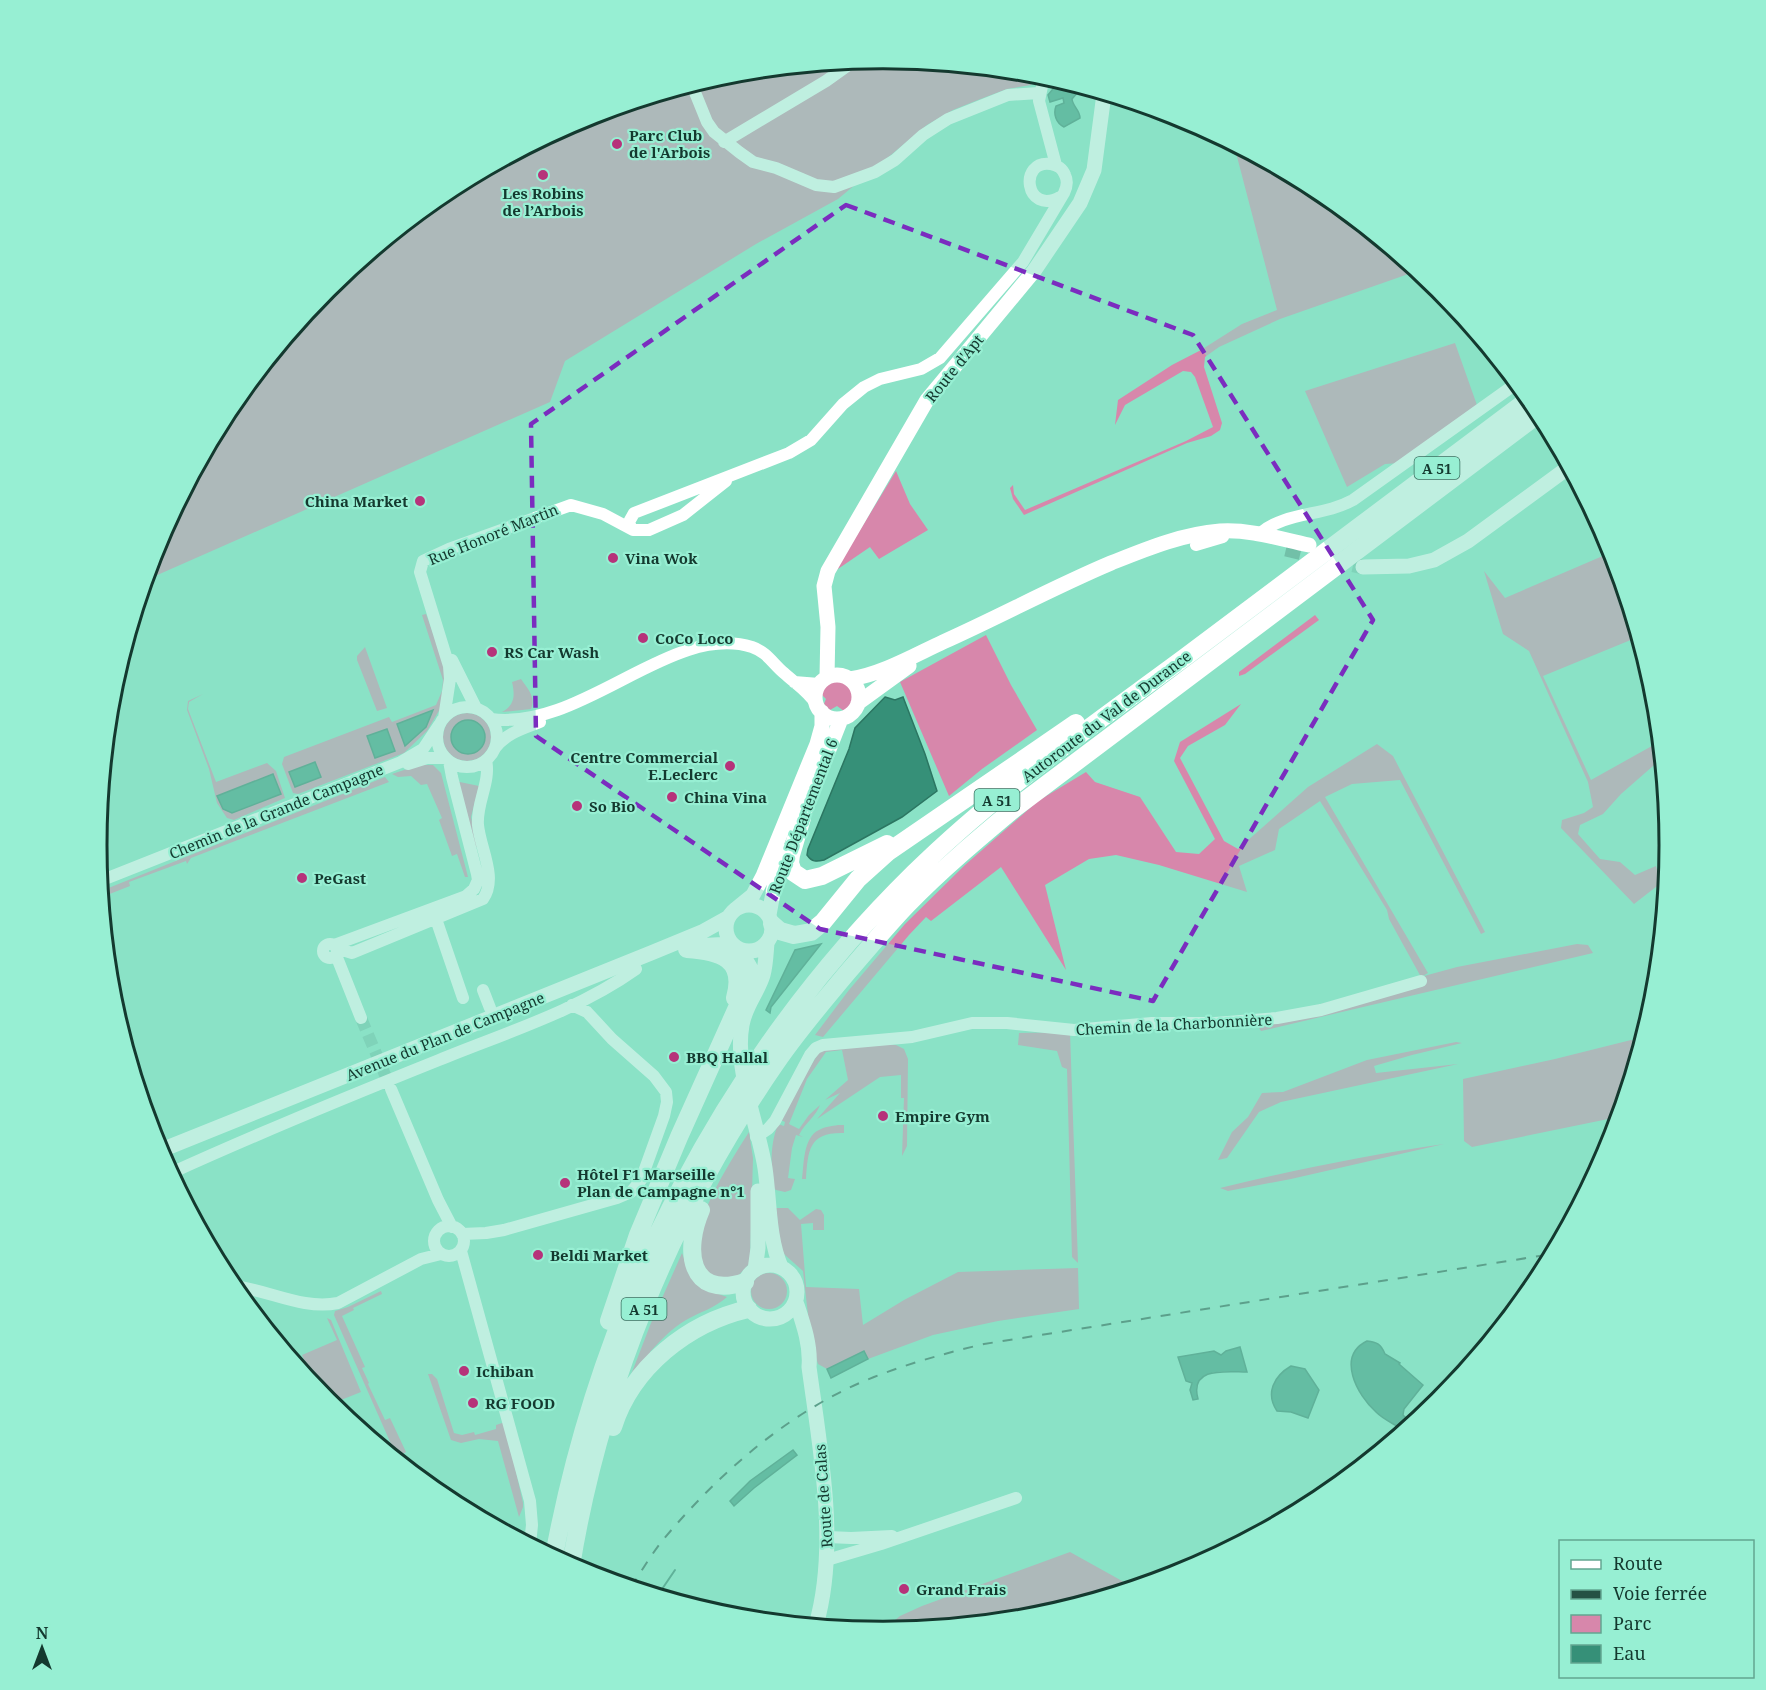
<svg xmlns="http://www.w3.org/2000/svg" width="1766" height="1690" font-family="'Noto Serif',serif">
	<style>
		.green { fill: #d787ab }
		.water { fill: #369078; stroke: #2c7662; stroke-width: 1.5 }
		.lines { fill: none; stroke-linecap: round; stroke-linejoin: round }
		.stream { stroke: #2c7662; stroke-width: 2 }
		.minor-tunnel { stroke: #72c0a8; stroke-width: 12; stroke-dasharray: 12 6; stroke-linecap: butt }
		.major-tunnel { stroke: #72c0a8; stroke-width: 15; stroke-dasharray: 15 8; stroke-linecap: butt }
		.minor { stroke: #fff; stroke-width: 12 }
		.major { stroke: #fff; stroke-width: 15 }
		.highway { stroke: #fff; stroke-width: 18 }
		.rail { stroke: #255144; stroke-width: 2; stroke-dasharray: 10 10; stroke-linecap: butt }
		.marked { fill: none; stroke: #7b2cbf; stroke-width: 4.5; stroke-dasharray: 12 8; stroke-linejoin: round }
		.poi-dot { fill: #b6337a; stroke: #97efd3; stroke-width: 2 }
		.labels { text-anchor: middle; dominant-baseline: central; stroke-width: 4.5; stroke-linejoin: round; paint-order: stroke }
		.shield { fill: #97efd3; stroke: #3b7060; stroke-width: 1.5 }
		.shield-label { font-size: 14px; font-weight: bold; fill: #14392f }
		.poi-label { font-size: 15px; font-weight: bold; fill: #14392f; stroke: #97efd3; text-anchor: start }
		.street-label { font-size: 15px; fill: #14392f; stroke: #97efd3 }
		.rim { fill: none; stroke: #14392f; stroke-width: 3 }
	</style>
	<rect width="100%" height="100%" fill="#8ae2c6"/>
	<!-- green -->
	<path class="green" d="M 883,59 L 1034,73 L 1031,85 L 1007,89 L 978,100 L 953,110 L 927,125 L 838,199 L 756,244 L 565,361 L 550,402 L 146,580 L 157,544 L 229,408 L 327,289 L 446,191 L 582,118 L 730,74 Z
		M 1234,145 L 1320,191 L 1417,271 L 1280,319 L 1219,347 L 1205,357 L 1204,367 L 1222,423 L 1220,430 L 1211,436 L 1187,443 L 1024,515 L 1013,499 L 1010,488 L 1013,485 L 1014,494 L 1025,510 L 1186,441 L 1213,427 L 1195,377 L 1191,372 L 1183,371 L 1125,405 L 1115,425 L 1118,400 L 1172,365 L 1201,350 L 1242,324 L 1277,310 Z
		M 1455,343 L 1478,408 L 1400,463 L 1385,464 L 1347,487 L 1305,391 Z
		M 896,471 L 910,504 L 928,530 L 879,559 L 870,547 L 835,571 Z
		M 1612,552 L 1638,637 L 1543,676 L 1591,780 L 1659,742 L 1661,759 L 1621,794 L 1603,814 L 1580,825 L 1578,834 L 1600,859 L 1620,862 L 1635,875 L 1656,866 L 1661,883 L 1634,904 L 1561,828 L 1562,820 L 1584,813 L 1593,807 L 1588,782 L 1529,651 L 1503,634 L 1484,571 L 1505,598 Z
		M 426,614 L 444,663 L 446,684 L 440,709 L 427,731 L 404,753 L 298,794 L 293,793 L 282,764 L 284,757 L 389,717 L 392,722 L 436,705 L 442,691 L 443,680 L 422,615 Z
		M 1315,615 L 1319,620 L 1245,674 L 1239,676 L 1239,672 Z
		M 986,635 L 1011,685 L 1037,730 L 982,769 L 949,796 L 900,682 Z
		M 365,647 L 387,708 L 377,711 L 357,660 L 357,656 Z
		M 521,679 C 528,689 536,697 531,709 L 502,712 C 515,705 515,695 512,682 Z
		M 839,680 L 849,684 L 850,689 L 854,693 L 853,702 L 844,711 L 837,706 L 830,710 L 824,704 L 826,699 L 822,695 C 823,686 830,681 839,680 Z
		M 203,694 L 189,702 L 188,709 L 216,782 L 267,763 L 276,771 L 285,798 L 234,820 L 227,818 L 217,803 L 209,769 L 187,710 L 188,701 Z
		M 1241,704 L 1225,725 L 1188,746 L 1180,758 L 1224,841 L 1238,849 L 1308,787 L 1377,744 L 1393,756 L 1485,932 L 1481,934 L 1400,780 L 1352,784 L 1325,797 L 1428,973 L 1421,977 L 1389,919 L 1387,910 L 1320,801 L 1279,829 L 1275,850 L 1239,866 L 1247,892 L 1159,865 L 1116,855 L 1089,859 L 1045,885 L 1066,970 L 1001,867 L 931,921 L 926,917 L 909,935 L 823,1037 L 815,1035 L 849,990 L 905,924 L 965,865 L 1038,801 L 1086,772 L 1095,782 L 1140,797 L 1176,852 L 1199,854 L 1215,839 L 1174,761 L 1180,742 Z
		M443 737a24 24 0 1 1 48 0a24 24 0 1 1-48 0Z
		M 419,765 L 433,765 L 441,773 L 468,877 L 465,877 L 457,854 L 452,856 L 439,820 L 442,818 L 427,784 L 421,785 L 411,776 L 398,777 L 392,774 Z
		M 385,777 L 389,782 L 191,858 L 187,864 L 186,861 L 129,882 L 130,886 L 102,897 L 101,891 Z
		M 455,781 L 479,786 L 471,817 L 477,847 L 473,848 Z
		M 1577,944 L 1588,945 L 1593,953 L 1261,1031 L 1255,1022 L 1457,967 Z
		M 1070,1032 L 1078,1263 L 1072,1257 L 1067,1069 L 1062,1067 L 1057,1051 L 1018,1045 L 1019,1033 Z
		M 1631,1040 L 1641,1043 L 1618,1117 L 1472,1147 L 1464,1141 L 1463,1079 L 1555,1059 Z
		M 1456,1042 L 1462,1043 L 1412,1055 L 1374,1066 L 1376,1073 L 1458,1064 L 1281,1102 L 1259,1112 L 1227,1158 L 1218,1160 L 1232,1132 L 1248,1117 L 1262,1093 L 1283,1092 L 1367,1060 Z
		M 883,1044 L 896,1045 L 904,1049 L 908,1059 L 907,1146 L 902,1156 L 904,1098 L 901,1098 L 901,1075 L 880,1077 L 817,1119 L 840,1093 L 825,1100 L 848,1080 L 842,1050 L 826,1052 L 807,1079 L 789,1124 L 799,1129 L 809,1115 L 820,1105 C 816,1116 805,1123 799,1135 L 803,1137 L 796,1135 L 792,1148 L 788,1178 L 795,1179 L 791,1190 L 785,1192 L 776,1190 L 773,1187 C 771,1164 770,1145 778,1124 L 784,1126 L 785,1122 L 779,1119 L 819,1052 L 831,1046 Z
		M 838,1125 L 844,1125 L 844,1133 C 809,1132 808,1150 806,1179 L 802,1179 C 804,1165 803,1137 819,1130 C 824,1127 832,1126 838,1125 Z
		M 749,1132 L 753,1158 L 750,1263 L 737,1277 L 718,1280 L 702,1271 C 701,1263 697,1255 697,1248 C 696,1215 731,1160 749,1132 Z
		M 1444,1144 L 1291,1179 L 1228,1191 L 1220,1188 C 1294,1170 1368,1155 1444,1144 Z
		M 776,1208 L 788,1208 L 800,1220 L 816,1209 L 821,1210 L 824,1215 L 824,1230 L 813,1230 L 813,1223 L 801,1224 L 806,1287 L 859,1289 L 863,1325 L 904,1300 L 958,1272 L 1078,1268 L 1079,1309 L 998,1321 L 933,1335 L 868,1359 L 864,1351 L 827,1369 L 818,1364 L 811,1341 L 803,1271 L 785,1255 L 781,1249 Z
		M 682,1253 L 690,1275 L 707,1290 L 727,1297 C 715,1308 700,1312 686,1320 C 672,1328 661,1340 650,1352 L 653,1354 L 629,1380 L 651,1323 Z
		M751 1291a18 18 0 1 1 36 0a18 18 0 1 1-36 0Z
		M 381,1291 L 382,1294 L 353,1308 L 354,1310 L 342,1316 L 365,1367 L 362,1368 L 369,1383 L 368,1384 L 385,1420 L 390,1418 L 406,1452 L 403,1454 L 404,1459 L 399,1460 L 392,1455 L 395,1453 L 334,1315 L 335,1311 L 348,1307 Z
		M 327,1318 L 331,1320 L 361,1392 L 331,1404 L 314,1386 L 302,1355 L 337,1340 Z
		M 428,1374 L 432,1374 L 437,1379 L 454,1433 L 462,1435 L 474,1432 L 475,1435 L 496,1429 L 496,1425 L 505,1422 L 523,1503 L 523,1507 L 519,1517 L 498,1441 L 479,1439 L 461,1443 L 451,1440 Z
		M 1070,1552 L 1133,1587 L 1036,1616 L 882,1631 L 900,1616 L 922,1606 Z"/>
	<!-- water -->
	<path class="water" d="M 1062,81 L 1078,86 L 1078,92 L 1072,99 C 1073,107 1080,110 1080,118 L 1064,127 C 1056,123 1053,114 1056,106 L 1064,103 L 1063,98 L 1050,102 L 1048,95 L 1057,84 Z
		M 885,697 L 895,700 L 903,697 L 925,754 L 937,791 L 902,817 L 824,860 C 816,862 812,862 807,855 L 808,849 L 849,749 L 855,728 Z
		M 433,710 L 426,727 L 405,746 L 397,724 Z
		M451 737a17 17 0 1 1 34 0a17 17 0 1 1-34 0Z
		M 387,729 L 395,751 L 375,758 L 367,736 Z
		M 315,762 L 321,777 L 295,787 L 289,772 Z
		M 273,774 L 281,794 L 232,813 L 223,809 L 217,796 Z
		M 821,944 L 771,1007 L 770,1013 L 766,1010 L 795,950 Z
		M 1367,1341 C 1377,1342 1381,1344 1385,1354 L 1400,1363 L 1399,1364 L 1423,1385 L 1404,1409 L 1403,1415 L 1409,1421 L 1405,1428 L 1400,1428 C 1392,1423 1383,1419 1376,1412 C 1357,1395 1336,1356 1367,1341 Z
		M 1240,1347 L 1247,1372 C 1227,1372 1189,1366 1198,1399 L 1193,1400 L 1190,1390 L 1192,1383 L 1186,1381 L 1178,1357 L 1214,1351 L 1221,1355 L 1226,1351 Z
		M 864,1351 L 868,1359 L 831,1378 L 827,1369 Z
		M 1291,1366 L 1305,1369 L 1319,1390 L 1308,1418 L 1291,1412 L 1277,1411 C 1265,1393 1274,1376 1291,1366 Z
		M 793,1450 L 797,1455 L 754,1488 L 734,1506 L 730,1501 L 750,1481 Z"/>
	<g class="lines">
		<!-- stream -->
		<path class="stream" d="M 658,1595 L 675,1570"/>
		<!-- minor-tunnel -->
		<path class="minor-tunnel" d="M 361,1018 L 391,1089"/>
		<!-- major-tunnel -->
		<path class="major-tunnel" d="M 1286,549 L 1363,567"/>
		<!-- minor -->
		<path class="minor" d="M 1044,76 L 1039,101 L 1056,165
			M 692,85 L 707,122 L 714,132 L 739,152 L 753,162 L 776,168 L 816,185 L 834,187 L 875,172 L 895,160 L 923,135 L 948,119 L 1008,95 L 1039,93
			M 724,142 L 826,81 L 854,61
			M 631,528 L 629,522 L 634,513 L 789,453 L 811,440 L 843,404 L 864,387 L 880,379 L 921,369 L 940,358 L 1023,262 L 1064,193 C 1067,187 1068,181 1065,175 C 1063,169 1057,165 1051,164 C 1018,159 1025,216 1060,197
			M 1259,534 C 1286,511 1322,517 1353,500 L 1517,383
			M 1196,545 L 1223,537
			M 452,660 L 476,708
			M 794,682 L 819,684
			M437 737a30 30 0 1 1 60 0a30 30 0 1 1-60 0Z
			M 444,718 L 450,679 L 449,666 L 420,572 L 423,561 L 449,549 L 571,505 L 603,514 L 633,530 L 649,530 L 683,515 L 726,481
			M 491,719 C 583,731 671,622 752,647 C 767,652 773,664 784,673 C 796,684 808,691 817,705
			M 495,748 C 507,733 522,729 540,722
			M 408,764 L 427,758 L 446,758
			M 100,881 L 401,762 L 423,749 L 439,725
			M 436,919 L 463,998
			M323 951a7 7 0 1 1 14 0a7 7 0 1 1-14 0Z
			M 334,945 L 466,896 L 474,889 L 478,880 L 477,874 L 452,777 L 449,761
			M 336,948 L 352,953 L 483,899 C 498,878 480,848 478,825 C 476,803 491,782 486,760
			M 336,955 L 361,1018
			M 483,990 L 490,1008
			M 391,1089 L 438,1200 L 452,1227
			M 756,1137 L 768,1129 L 775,1121 L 810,1055 L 816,1048 L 823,1045 L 912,1037 L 972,1023 L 1007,1023 L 1074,1030 L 1152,1023 L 1215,1023 L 1277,1018 L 1321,1010 L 1421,981
			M 171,1173 C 259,1133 349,1096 439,1060 C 505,1033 577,1011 636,969
			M434 1241a15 15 0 1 1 30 0a15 15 0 1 1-30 0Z
			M 462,1234 L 486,1233 L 504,1230 L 617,1198 L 631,1192 L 641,1180 L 664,1116 L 667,1102 L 666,1092 L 654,1076 L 612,1039 L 587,1012 L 572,1005
			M 461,1251 L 530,1501 L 532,1525 L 530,1544
			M 233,1286 C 269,1290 302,1310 338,1303 L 421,1259 L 441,1254
			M 828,1537 L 851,1538 L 892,1536
			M 827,1560 L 881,1544 L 1016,1498"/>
		<!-- major -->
		<path class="major" d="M 1363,567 L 1409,566 L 1434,560 L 1468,541 L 1569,467
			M815 697a22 22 0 1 1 44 0a22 22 0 1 1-44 0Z
			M 827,677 L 828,627 L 824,586 L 828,571 L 927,400 L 1034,271 L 1080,203 L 1094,170 L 1104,94
			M 850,679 C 882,674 913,656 943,642 C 999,617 1054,587 1111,563 C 1146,549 1182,534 1220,531 C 1250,529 1280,539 1309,545
			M 858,703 L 909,666
			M 798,828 L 841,719
			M726 928a23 23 0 1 1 46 0a23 23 0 1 1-46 0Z
			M 737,908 L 753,895 L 763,876 L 817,744 L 822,726 L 822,712
			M 769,915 L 775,882 L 789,850
			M 767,943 C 766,953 766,964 763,975 C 758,992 745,1006 742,1025 C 734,1069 758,1124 765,1168 C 770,1202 768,1236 781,1267
			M 695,946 L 732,944
			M 740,950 L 750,967 L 748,992
			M 159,1151 L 651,953 L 702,932 L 729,917
			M743 1292a27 27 0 1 1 54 0a27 27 0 1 1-54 0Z
			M 755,1270 L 758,1248 L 758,1191
			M 796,1302 C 803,1323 811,1345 809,1367 C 820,1449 839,1545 816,1625"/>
		<!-- highway -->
		<path class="highway" d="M 802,818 L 791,855 L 790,863 L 793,872 L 805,880 L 822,876 L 887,844
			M 772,924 L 780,931 L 794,935 L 811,932 L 823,922 L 858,879 L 888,852 L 1076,723
			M 687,949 C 720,951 746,959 735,998
			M 701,1210 C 684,1249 688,1300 745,1282
			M 609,1321 L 638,1235 L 679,1137 L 749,981
			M 613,1427 C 632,1367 688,1323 748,1309
			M 554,1556 C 602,1297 726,1058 914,873 C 996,792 1092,726 1184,658 C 1299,572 1414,485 1529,399
			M 571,1566 C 600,1388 672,1214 774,1066 C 796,1033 822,1003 847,973 C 867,950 886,927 907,905 C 941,870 978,839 1015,808 L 1540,413"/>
		<!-- rail -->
		<path class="rail" d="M 631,1587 C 641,1572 651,1555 662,1541 C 719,1473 790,1410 874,1377 C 910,1363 946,1353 984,1344 L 1552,1254"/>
	</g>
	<!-- marked area -->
	<path d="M0 0H1766V1690H0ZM 846,205 L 1193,335 L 1373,620 L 1153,1001 L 820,929 L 536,736 L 531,424 Z" fill="#8ae2c6" fill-opacity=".55" fill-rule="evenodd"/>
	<path class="marked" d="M 846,205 L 1193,335 L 1373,620 L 1153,1001 L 820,929 L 536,736 L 531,424 Z"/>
	<!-- markers -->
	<g class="poi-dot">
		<circle cx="617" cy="144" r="6"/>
		<circle cx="543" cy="175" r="6"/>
		<circle cx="420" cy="501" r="6"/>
		<circle cx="613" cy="558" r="6"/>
		<circle cx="643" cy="638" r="6"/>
		<circle cx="492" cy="652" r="6"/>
		<circle cx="730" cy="766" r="6"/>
		<circle cx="672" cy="797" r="6"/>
		<circle cx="577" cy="806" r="6"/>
		<circle cx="302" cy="878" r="6"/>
		<circle cx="674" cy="1057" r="6"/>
		<circle cx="883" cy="1116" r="6"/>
		<circle cx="565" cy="1183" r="6"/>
		<circle cx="538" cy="1255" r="6"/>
		<circle cx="464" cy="1371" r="6"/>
		<circle cx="473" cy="1403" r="6"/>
		<circle cx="904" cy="1589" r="6"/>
	</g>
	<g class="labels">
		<!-- shield labels -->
		<g class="shield">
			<rect x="1414.5" y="457" width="45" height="22" rx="4.5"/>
			<rect x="974.5" y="789" width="45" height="22" rx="4.5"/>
			<rect x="621.5" y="1298" width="45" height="22" rx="4.5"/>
		</g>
		<g class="shield-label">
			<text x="1437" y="468">A 51</text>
			<text x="997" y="800">A 51</text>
			<text x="644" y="1309">A 51</text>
		</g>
		<!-- poi labels -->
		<g class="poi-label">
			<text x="629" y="135">Parc Club<tspan x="629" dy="17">de l'Arbois</tspan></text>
			<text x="543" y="193" text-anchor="middle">Les Robins<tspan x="543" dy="17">de l’Arbois</tspan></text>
			<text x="408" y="501" text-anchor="end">China Market</text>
			<text x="625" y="558">Vina Wok</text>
			<text x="655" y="638">CoCo Loco</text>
			<text x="504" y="652">RS Car Wash</text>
			<text x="718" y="757" text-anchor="end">Centre Commercial<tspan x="718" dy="17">E.Leclerc</tspan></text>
			<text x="684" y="797">China Vina</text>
			<text x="589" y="806">So Bio</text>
			<text x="314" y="878">PeGast</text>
			<text x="686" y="1057">BBQ Hallal</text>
			<text x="895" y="1116">Empire Gym</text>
			<text x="577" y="1174">Hôtel F1 Marseille<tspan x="577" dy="17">Plan de Campagne n°1</tspan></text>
			<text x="550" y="1255">Beldi Market</text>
			<text x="476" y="1371">Ichiban</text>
			<text x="485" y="1403">RG FOOD</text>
			<text x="916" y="1589">Grand Frais</text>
		</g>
		<!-- street labels -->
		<g class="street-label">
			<text transform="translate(954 368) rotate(-51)">Route d'Apt</text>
			<text transform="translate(493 534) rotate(-22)">Rue Honoré Martin</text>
			<text transform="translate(1106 716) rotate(-37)">Autoroute du Val de Durance</text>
			<text transform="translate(276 811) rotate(-22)">Chemin de la Grande Campagne</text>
			<text transform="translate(803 816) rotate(-69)">Route Départemental 6</text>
			<text transform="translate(1174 1024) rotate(-3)">Chemin de la Charbonnière</text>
			<text transform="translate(445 1036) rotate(-22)">Avenue du Plan de Campagne</text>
			<text transform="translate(823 1496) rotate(-94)">Route de Calas</text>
		</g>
	</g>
	<!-- crop -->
	<path d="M0 0H1766V1690H0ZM107 845a776 776 0 1 1 1552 0a776 776 0 1 1-1552 0Z" fill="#97efd3" fill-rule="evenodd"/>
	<path class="rim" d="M107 845a776 776 0 1 1 1552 0a776 776 0 1 1-1552 0Z"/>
	<!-- legend -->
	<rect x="1559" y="1540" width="195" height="138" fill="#97efd3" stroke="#63a691" stroke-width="1.5"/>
	<rect x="1571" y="1560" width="30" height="9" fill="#ffffff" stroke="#63a691" stroke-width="1.5"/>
	<text x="1613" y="1570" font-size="18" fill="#14392f">Route</text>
	<rect x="1571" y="1590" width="30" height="9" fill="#255144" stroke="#63a691" stroke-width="1.5"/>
	<text x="1613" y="1600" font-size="18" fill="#14392f">Voie ferrée</text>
	<rect x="1571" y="1615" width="30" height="18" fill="#d787ab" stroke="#63a691" stroke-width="1.5"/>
	<text x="1613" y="1630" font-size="18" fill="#14392f">Parc</text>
	<rect x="1571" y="1645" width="30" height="18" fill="#369078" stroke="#63a691" stroke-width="1.5"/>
	<text x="1613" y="1660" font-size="18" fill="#14392f">Eau</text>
	<!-- north arrow -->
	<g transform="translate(42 1648)" stroke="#97efd3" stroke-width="4.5" paint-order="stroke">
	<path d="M0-4.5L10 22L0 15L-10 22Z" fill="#14392f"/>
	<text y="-9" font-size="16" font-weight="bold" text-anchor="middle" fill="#14392f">N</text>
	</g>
</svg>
